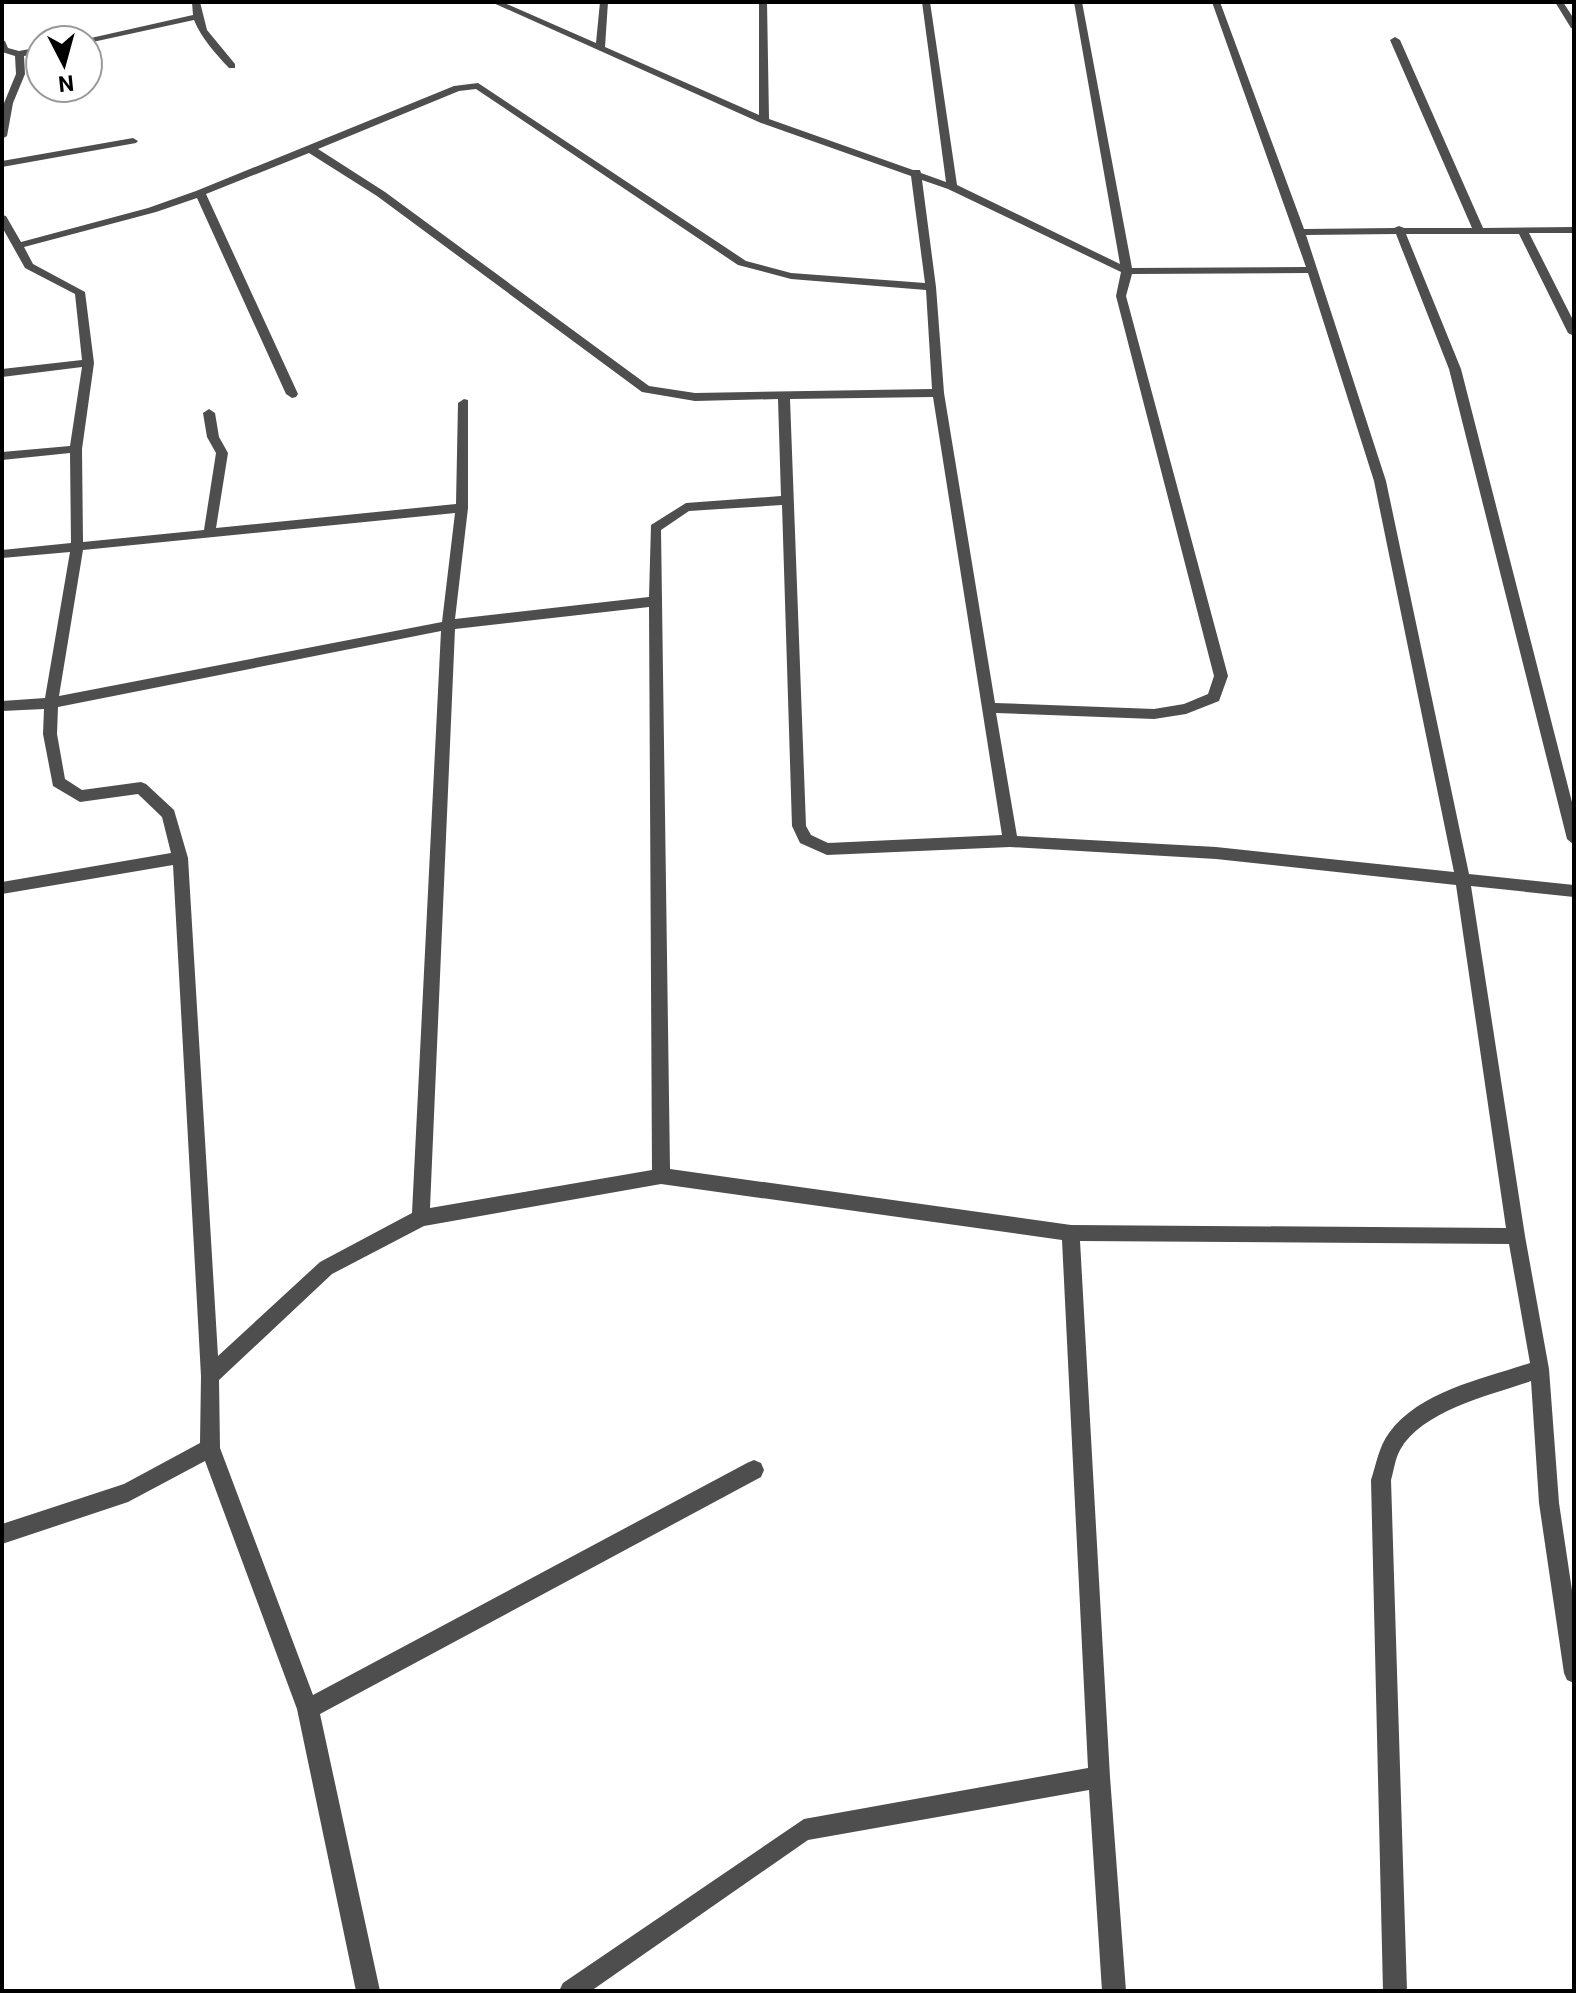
<svg xmlns="http://www.w3.org/2000/svg" width="1576" height="1993" font-family="Roboto,sans-serif">
	<style>
		.lines { fill: none; stroke-linecap: round; stroke-linejoin: round }
		.minor { fill: #4e4e4e; fill-rule: evenodd }
	</style>
	<rect width="100%" height="100%" fill="#fff"/>
	<g class="lines">
		<!-- minor -->
		<path class="minor" d="M 192,2 L 200,2 L 207,30 L 235,64 L 235,68 L 229,68 C 215,53 202,39 194,20 L 88,43 L 88,40 L 82,40 L 193,15 Z
			M 491,2 L 502,2 L 596,43 L 600,2 L 608,2 L 605,47 L 759,115 L 759,2 L 767,2 L 769,119 L 913,170 L 920,170 L 921,173 L 946,182 L 922,2 L 930,2 L 957,185 L 1120,264 L 1074,2 L 1082,2 L 1132,268 L 1306,267 L 1212,2 L 1220,2 L 1304,229 L 1394,228 L 1399,226 L 1404,228 L 1472,228 L 1390,40 L 1395,37 L 1400,40 L 1483,228 L 1574,227 L 1574,233 L 1529,233 L 1574,322 L 1574,336 L 1568,333 L 1519,234 L 1406,234 L 1461,369 L 1574,810 L 1574,845 L 1567,839 L 1449,369 L 1396,234 L 1306,235 L 1386,481 L 1469,874 L 1574,885 L 1574,897 L 1471,886 L 1525,1236 L 1549,1369 L 1559,1503 L 1574,1604 L 1574,1683 L 1567,1680 L 1564,1673 L 1539,1503 L 1531,1381 C 1492,1395 1422,1410 1400,1450 C 1395,1459 1394,1470 1391,1480 L 1407,1991 L 1383,1991 L 1371,1480 C 1376,1465 1379,1446 1389,1433 C 1420,1391 1483,1379 1530,1363 L 1509,1244 L 1080,1241 L 1110,1777 L 1126,1991 L 1102,1991 L 1089,1790 L 808,1840 L 591,1991 L 559,1991 L 563,1983 L 804,1819 L 1088,1768 L 1062,1240 L 661,1184 L 424,1226 L 332,1274 L 219,1380 L 220,1448 L 313,1695 L 747,1463 L 754,1460 L 761,1463 L 764,1470 L 761,1477 L 320,1714 L 380,1991 L 356,1991 L 297,1709 L 205,1461 L 128,1502 L 2,1544 L 2,1524 L 124,1484 L 200,1443 L 201,1376 L 173,865 L 2,894 L 2,882 L 171,853 L 162,817 L 138,794 L 80,802 L 53,786 L 43,734 L 44,709 L 2,711 L 2,701 L 45,698 L 70,552 L 2,558 L 2,550 L 71,543 L 70,453 L 2,460 L 2,452 L 70,446 L 82,367 L 2,377 L 2,369 L 82,360 L 75,294 L 25,268 L 2,227 L 2,215 L 6,216 L 21,242 L 148,208 L 196,191 L 454,86 L 478,83 L 746,261 L 791,273 L 925,283 L 911,176 L 761,123 ZM 476,89 L 738,265 L 791,279 L 926,290 L 932,389 L 695,393 L 649,386 L 385,192 L 318,149 L 459,91 ZM 309,153 L 377,196 L 642,392 L 695,401 L 778,399 L 781,496 L 686,503 L 651,525 L 649,597 L 455,619 L 468,508 L 468,400 L 464,399 L 458,403 L 456,504 L 216,528 L 228,453 L 219,437 L 215,413 L 209,409 L 203,413 L 207,437 L 216,453 L 204,530 L 83,542 L 82,449 L 94,363 L 85,292 L 33,264 L 24,247 L 156,212 L 197,198 L 286,394 L 292,398 L 296,397 L 298,394 L 206,194 ZM 922,180 L 948,189 L 1121,272 L 1116,296 L 1214,676 L 1208,694 L 1184,704 L 1154,709 L 995,703 L 944,393 L 936,287 ZM 1308,273 L 1374,481 L 1454,872 L 1216,847 L 1017,836 L 996,713 L 1154,719 L 1186,714 L 1219,701 L 1228,676 L 1126,296 L 1132,274 ZM 933,397 L 1002,835 L 828,843 L 811,835 L 806,826 L 790,399 ZM 782,505 L 792,826 L 800,843 L 827,855 L 1010,847 L 1216,859 L 1456,885 L 1506,1228 L 1071,1225 L 670,1169 L 661,530 L 689,511 ZM 455,513 L 442,622 L 59,696 L 83,550 ZM 649,607 L 652,1170 L 430,1208 L 455,629 ZM 441,631 L 412,1213 L 320,1262 L 218,1356 L 188,858 L 174,810 L 146,784 L 141,782 L 82,790 L 65,779 L 57,734 L 58,707 Z
			M 1555,2 L 1563,2 L 1574,19 L 1574,29 L 1571,28 Z
			M 2,40 L 5,41 L 8,48 L 19,51 L 40,47 L 40,53 L 24,56 L 25,74 L 13,103 L 7,136 L 2,139 L 2,108 L 16,74 L 15,56 L 2,52 Z
			M 133,138 L 138,141 L 136,143 L 2,167 L 2,161 Z"/>
	</g>
	<!-- border -->
	<rect width="1576" height="1993" fill="none" stroke="#000000" stroke-width="8"/>
	<!-- north arrow -->
	<g transform="translate(64 64) rotate(174)"><circle r="38" fill="#ffffff" stroke="#999999" stroke-width="2"/>
	<path d="M0-6L14 30L0 20L-14 30Z" fill="#000000"/>
	<text y="-12" font-size="22" font-weight="bold" text-anchor="middle" fill="#000000">N</text>
	</g>
</svg>
